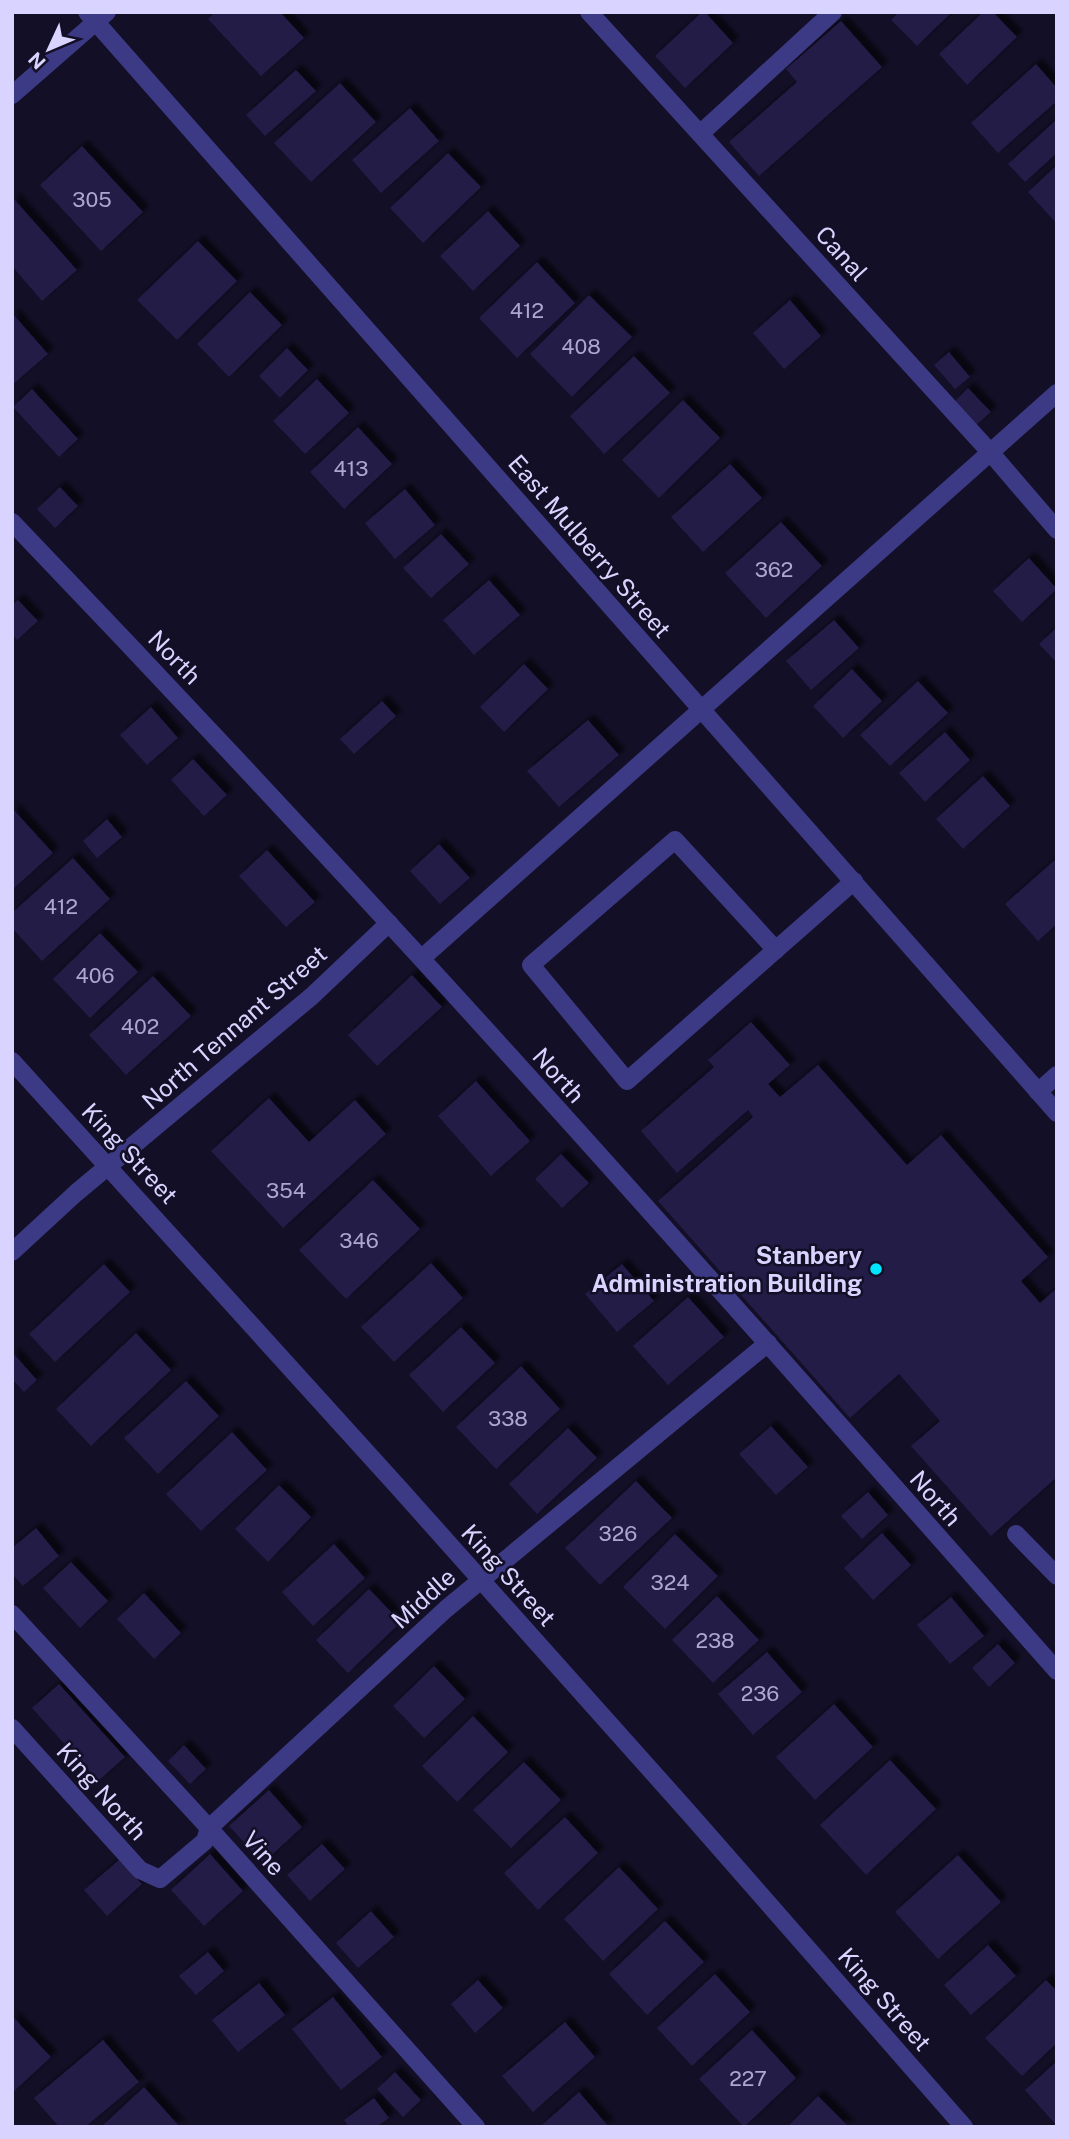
<svg xmlns="http://www.w3.org/2000/svg" width="1069" height="2139" font-family="'Public Sans',sans-serif">
	<style>
		.building { fill: #241b47; filter: url(#shadow) }
		.lines { fill: none; stroke-linecap: round; stroke-linejoin: round }
		.service { stroke: #3d3a85; stroke-width: 18 }
		.minor { stroke: #3d3a85; stroke-width: 18 }
		.tertiary { stroke: #3d3a85; stroke-width: 18 }
		.poi-dot { fill: #00e5ff; stroke: #130f26; stroke-width: 2.5 }
		.labels { text-anchor: middle; dominant-baseline: central; stroke-width: 5; stroke-linejoin: round; paint-order: stroke }
		.number-label { font-size: 21px; fill: #aca6d1 }
		.street-label { font-size: 24px; fill: #d9d4ff; stroke: #130f26 }
		.poi-label { font-size: 24px; font-weight: bold; fill: #d9d4ff; stroke: #130f26; text-anchor: end }
	</style>
	<defs>
		<filter id="shadow"><feDropShadow dx="6" dy="-6" stdDeviation="2" flood-color="#0009"/></filter>
	</defs>
	<rect width="100%" height="100%" fill="#130f26"/>
	<!-- building -->
	<path class="building" d="M 215,12 L 280,12 L 304,38 L 261,76 L 208,19 Z
		M 702,12 L 705,12 L 733,43 L 685,88 L 655,56 Z
		M 899,12 L 952,12 L 917,46 L 891,20 Z
		M 983,12 L 993,12 L 1017,37 L 967,85 L 939,54 Z
		M 841,21 L 882,67 L 759,176 L 729,142 L 797,82 L 786,69 Z
		M 1036,64 L 1057,88 L 1057,101 L 998,153 L 971,123 Z
		M 296,70 L 316,91 L 265,136 L 246,115 Z
		M 340,83 L 376,122 L 311,182 L 274,143 Z
		M 410,108 L 439,141 L 381,193 L 352,160 Z
		M 1057,119 L 1057,153 L 1025,182 L 1008,164 Z
		M 82,146 L 143,212 L 101,251 L 40,185 Z
		M 448,153 L 481,187 L 423,243 L 390,208 Z
		M 1057,165 L 1057,224 L 1028,192 Z
		M 14,199 L 77,270 L 42,301 L 12,266 L 12,201 Z
		M 488,211 L 520,246 L 473,291 L 440,256 Z
		M 198,241 L 237,281 L 177,340 L 137,300 Z
		M 537,262 L 575,303 L 517,358 L 479,318 Z
		M 250,292 L 282,325 L 229,377 L 197,344 Z
		M 589,295 L 632,337 L 572,397 L 530,354 Z
		M 790,300 L 821,336 L 784,369 L 753,333 Z
		M 12,313 L 48,354 L 12,385 Z
		M 287,348 L 308,370 L 280,398 L 259,376 Z
		M 949,352 L 970,377 L 955,389 L 934,365 Z
		M 634,356 L 670,393 L 604,454 L 570,416 Z
		M 317,379 L 349,413 L 305,454 L 273,421 Z
		M 968,388 L 991,412 L 976,425 L 954,402 Z
		M 32,389 L 78,439 L 59,457 L 13,407 Z
		M 683,400 L 720,438 L 659,498 L 622,460 Z
		M 358,427 L 392,464 L 344,509 L 310,472 Z
		M 730,464 L 762,498 L 703,552 L 671,517 Z
		M 60,487 L 78,506 L 55,528 L 37,509 Z
		M 405,489 L 435,525 L 395,559 L 365,523 Z
		M 781,522 L 822,566 L 766,618 L 725,573 Z
		M 441,534 L 469,564 L 431,598 L 403,568 Z
		M 1029,558 L 1057,589 L 1022,622 L 993,591 Z
		M 489,580 L 520,615 L 474,655 L 443,620 Z
		M 18,600 L 38,621 L 17,640 L 12,634 L 12,605 Z
		M 834,620 L 859,648 L 811,690 L 786,661 Z
		M 1057,627 L 1057,663 L 1039,644 Z
		M 524,664 L 548,689 L 504,732 L 480,707 Z
		M 852,669 L 882,701 L 843,738 L 813,706 Z
		M 918,681 L 948,713 L 890,766 L 860,735 Z
		M 382,701 L 396,716 L 354,754 L 340,739 Z
		M 151,707 L 178,738 L 147,765 L 120,735 Z
		M 588,720 L 619,755 L 559,807 L 527,771 Z
		M 945,732 L 970,760 L 925,802 L 899,773 Z
		M 193,759 L 227,795 L 204,816 L 171,780 Z
		M 983,776 L 1010,806 L 963,849 L 936,819 Z
		M 12,808 L 53,853 L 12,890 Z
		M 107,819 L 122,837 L 97,858 L 83,841 Z
		M 439,844 L 470,878 L 440,904 L 410,871 Z
		M 267,850 L 315,902 L 286,927 L 239,876 Z
		M 73,858 L 110,899 L 42,961 L 12,928 L 12,913 Z
		M 1057,858 L 1057,924 L 1038,941 L 1005,904 Z
		M 100,933 L 138,972 L 90,1018 L 53,979 Z
		M 412,975 L 442,1007 L 377,1066 L 348,1035 Z
		M 153,976 L 191,1016 L 126,1075 L 89,1035 Z
		M 751,1022 L 790,1065 L 768,1084 L 780,1097 L 818,1065 L 907,1165 L 941,1135 L 1048,1257 L 1021,1281 L 1040,1303 L 1057,1288 L 1057,1477 L 991,1536 L 911,1446 L 940,1421 L 899,1374 L 850,1418 L 658,1201 L 753,1117 L 748,1110 L 677,1173 L 641,1131 L 714,1067 L 708,1060 Z
		M 476,1081 L 530,1141 L 491,1176 L 438,1116 Z
		M 269,1098 L 309,1142 L 355,1100 L 386,1134 L 283,1228 L 211,1151 Z
		M 561,1154 L 589,1183 L 562,1208 L 535,1179 Z
		M 373,1180 L 420,1229 L 346,1299 L 299,1250 Z
		M 431,1263 L 463,1298 L 394,1362 L 361,1327 Z
		M 104,1264 L 130,1292 L 55,1362 L 29,1334 Z
		M 622,1264 L 654,1301 L 617,1332 L 585,1294 Z
		M 688,1297 L 724,1337 L 668,1385 L 633,1346 Z
		M 461,1327 L 495,1363 L 443,1412 L 409,1375 Z
		M 136,1333 L 171,1370 L 91,1446 L 56,1409 Z
		M 12,1352 L 37,1380 L 24,1392 L 12,1379 Z
		M 521,1366 L 560,1409 L 496,1469 L 456,1427 Z
		M 186,1381 L 219,1416 L 158,1474 L 124,1438 Z
		M 771,1426 L 808,1467 L 776,1495 L 739,1454 Z
		M 568,1428 L 597,1458 L 537,1514 L 509,1484 Z
		M 232,1432 L 267,1470 L 201,1531 L 166,1494 Z
		M 636,1481 L 672,1518 L 600,1585 L 565,1548 Z
		M 279,1485 L 311,1517 L 268,1562 L 235,1529 Z
		M 868,1492 L 888,1515 L 862,1539 L 841,1516 Z
		M 36,1528 L 59,1556 L 23,1586 L 12,1574 L 12,1548 Z
		M 882,1533 L 911,1565 L 873,1600 L 844,1568 Z
		M 675,1534 L 718,1576 L 665,1629 L 623,1587 Z
		M 334,1544 L 365,1578 L 313,1626 L 282,1592 Z
		M 71,1562 L 108,1601 L 80,1628 L 43,1588 Z
		M 369,1589 L 401,1622 L 348,1673 L 316,1640 Z
		M 144,1593 L 181,1633 L 154,1659 L 117,1619 Z
		M 717,1596 L 759,1640 L 713,1683 L 672,1640 Z
		M 951,1597 L 984,1636 L 950,1664 L 917,1625 Z
		M 998,1644 L 1015,1663 L 989,1687 L 972,1668 Z
		M 767,1652 L 802,1692 L 753,1735 L 718,1694 Z
		M 434,1666 L 465,1699 L 424,1738 L 393,1706 Z
		M 59,1684 L 125,1757 L 98,1781 L 32,1708 Z
		M 834,1704 L 873,1747 L 815,1800 L 776,1757 Z
		M 473,1716 L 508,1752 L 457,1802 L 422,1766 Z
		M 184,1745 L 206,1769 L 190,1784 L 168,1761 Z
		M 890,1760 L 936,1809 L 866,1875 L 820,1825 Z
		M 524,1762 L 561,1800 L 511,1848 L 473,1810 Z
		M 269,1790 L 302,1827 L 263,1863 L 229,1826 Z
		M 565,1817 L 598,1853 L 538,1910 L 504,1873 Z
		M 322,1844 L 345,1869 L 310,1901 L 287,1875 Z
		M 210,1854 L 243,1891 L 204,1926 L 171,1890 Z
		M 958,1855 L 1001,1902 L 938,1959 L 895,1912 Z
		M 120,1859 L 142,1884 L 107,1916 L 84,1890 Z
		M 619,1867 L 658,1909 L 603,1961 L 564,1919 Z
		M 371,1911 L 394,1937 L 358,1968 L 336,1943 Z
		M 665,1921 L 704,1962 L 647,2015 L 609,1974 Z
		M 988,1945 L 1016,1976 L 971,2015 L 944,1985 Z
		M 208,1952 L 224,1971 L 196,1995 L 179,1976 Z
		M 715,1974 L 750,2012 L 692,2066 L 657,2028 Z
		M 478,1980 L 503,2008 L 475,2033 L 451,2004 Z
		M 1046,1980 L 1057,1991 L 1057,2043 L 1022,2076 L 985,2038 Z
		M 259,1983 L 285,2015 L 238,2052 L 212,2020 Z
		M 333,1997 L 382,2057 L 341,2090 L 292,2029 Z
		M 12,2016 L 51,2057 L 12,2093 Z
		M 565,2022 L 595,2057 L 533,2112 L 502,2076 Z
		M 752,2030 L 796,2078 L 744,2127 L 699,2079 Z
		M 103,2040 L 139,2082 L 85,2127 L 59,2127 L 34,2098 Z
		M 1057,2061 L 1057,2126 L 1025,2090 Z
		M 395,2072 L 421,2100 L 403,2117 L 377,2089 Z
		M 144,2087 L 180,2127 L 101,2127 Z
		M 579,2092 L 609,2127 L 543,2127 L 542,2125 Z
		M 818,2096 L 849,2127 L 787,2127 Z
		M 374,2098 L 389,2118 L 376,2127 L 349,2127 L 344,2120 Z"/>
	<g class="lines">
		<!-- service -->
		<path class="service" d="M 589,12 L 990,452 L 1057,530
			M 700,134 L 833,12
			M 12,522 C 149,665 284,809 418,955 C 634,1191 845,1431 1057,1671
			M 776,950 L 675,840 L 531,965 L 627,1081 L 854,881
			M 422,958 L 1057,393
			M 1038,1092 L 1057,1075
			M 1016,1534 L 1057,1576
			M 12,1614 L 209,1828 L 476,2127
			M 12,1728 L 140,1870 L 160,1879 L 205,1841 L 209,1828 L 446,1609 L 768,1343"/>
		<!-- minor -->
		<path class="minor" d="M 87,12 L 1057,1113
			M 12,1061 L 399,1488 L 689,1813 L 964,2127
			M 12,1252 L 76,1193 L 312,996 L 389,923"/>
		<!-- tertiary -->
		<path class="tertiary" d="M 12,95 L 107,12"/>
	</g>
	<!-- markers -->
	<circle class="poi-dot" cx="876" cy="1269" r="7"/>
	<g class="labels">
		<!-- number labels -->
		<g class="number-label">
			<text x="92" y="199">305</text>
			<text x="527" y="310">412</text>
			<text x="581" y="346">408</text>
			<text x="351" y="468">413</text>
			<text x="774" y="569">362</text>
			<text x="61" y="906">412</text>
			<text x="95" y="975">406</text>
			<text x="140" y="1026">402</text>
			<text x="286" y="1190">354</text>
			<text x="359" y="1240">346</text>
			<text x="508" y="1418">338</text>
			<text x="618" y="1533">326</text>
			<text x="670" y="1582">324</text>
			<text x="715" y="1640">238</text>
			<text x="760" y="1693">236</text>
			<text x="748" y="2078">227</text>
		</g>
		<!-- street labels -->
		<g class="street-label">
			<text transform="translate(842 253) rotate(48)">Canal</text>
			<text transform="translate(590 546) rotate(49)">East Mulberry Street</text>
			<text transform="translate(175 657) rotate(46)">North</text>
			<text transform="translate(234 1027) rotate(-41)">North Tennant Street</text>
			<text transform="translate(559 1075) rotate(48)">North</text>
			<text transform="translate(130 1153) rotate(47)">King Street</text>
			<text transform="translate(936 1498) rotate(49)">North</text>
			<text transform="translate(509 1575) rotate(48)">King Street</text>
			<text transform="translate(423 1598) rotate(-42)">Middle</text>
			<text transform="translate(102 1791) rotate(48)">King North</text>
			<text transform="translate(264 1853) rotate(48)">Vine</text>
			<text transform="translate(885 1999) rotate(49)">King Street</text>
		</g>
		<!-- poi labels -->
		<g class="poi-label">
			<text x="862" y="1255">Stanbery<tspan x="862" dy="28">Administration Building</tspan></text>
		</g>
	</g>
	<!-- border -->
	<rect width="1069" height="2139" fill="none" stroke="#d9d4ff" stroke-width="28"/>
	<!-- north arrow -->
	<g transform="translate(49 49) rotate(226)" stroke="#130f26" stroke-width="5" paint-order="stroke">
	<path d="M0-5L12 26L0 18L-12 26Z" fill="#d9d4ff"/>
	<text y="-10" font-size="19" font-weight="bold" text-anchor="middle" fill="#d9d4ff">N</text>
	</g>
</svg>
